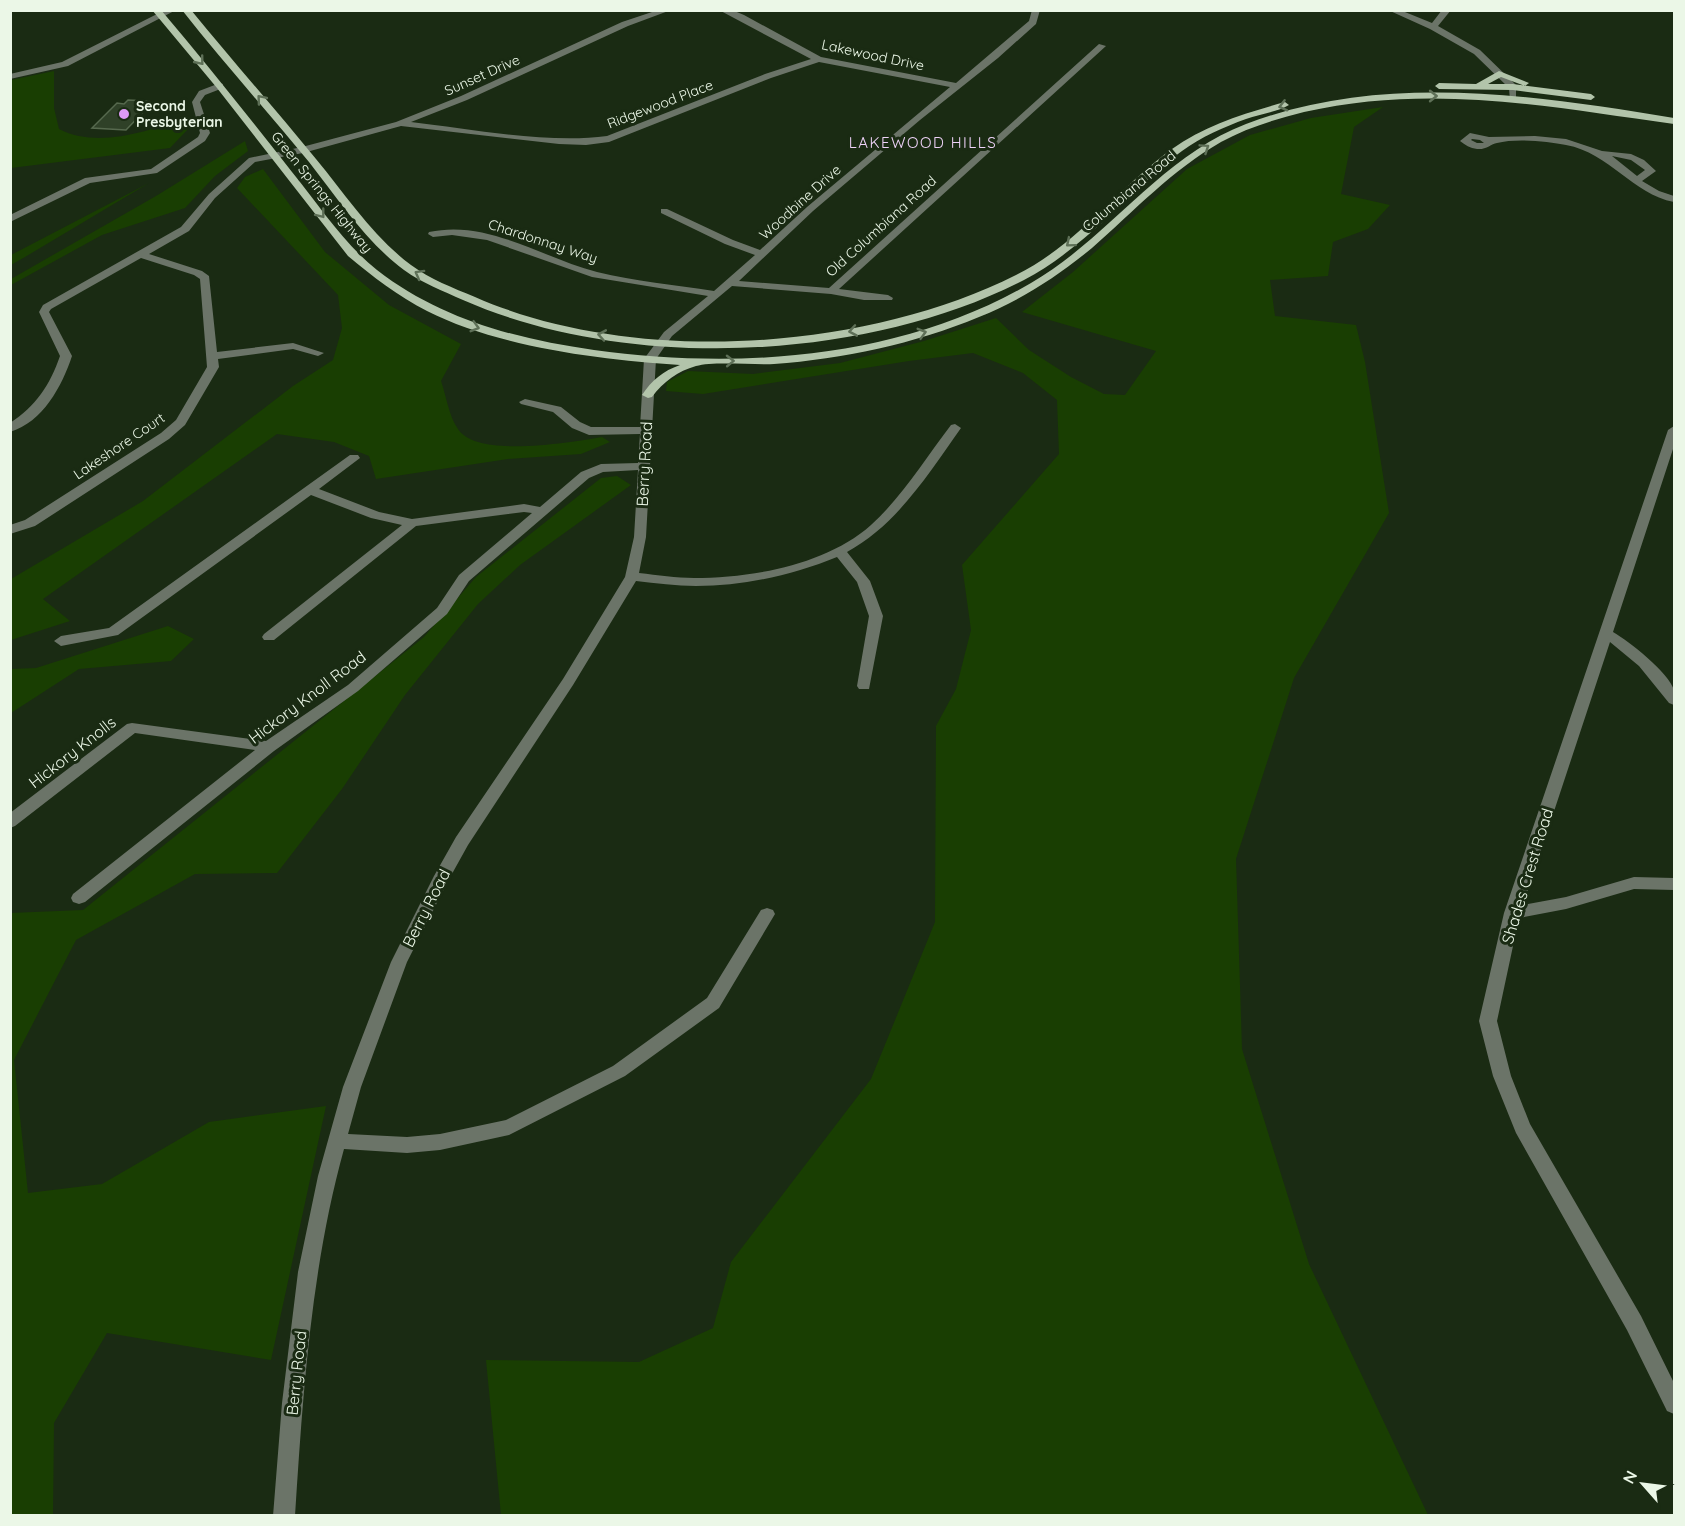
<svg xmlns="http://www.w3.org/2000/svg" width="1685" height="1526" font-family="Quicksand,sans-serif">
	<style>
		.green { fill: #193e02 }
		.building { fill: #2f4128; stroke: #56694e; stroke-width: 1.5 }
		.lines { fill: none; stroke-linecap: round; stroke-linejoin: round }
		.minor { fill: #6b7468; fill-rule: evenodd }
		.major { fill: #b2c4aa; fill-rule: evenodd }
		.oneway { stroke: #5e7057 }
		.poi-dot { fill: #dc99f4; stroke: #1a2b13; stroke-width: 2 }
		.labels { text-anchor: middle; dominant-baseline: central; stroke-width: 6; stroke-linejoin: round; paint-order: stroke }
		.far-street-label { font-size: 14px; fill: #ebf7e7; stroke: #1a2b13 }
		.far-poi-label { font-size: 14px; font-weight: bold; fill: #ebf7e7; stroke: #1a2b13; text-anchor: start }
		.far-neighbourhood-label { font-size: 15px; letter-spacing: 1.5px; fill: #efd3f9; stroke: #1a2b13 }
		.street-label { font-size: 16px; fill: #ebf7e7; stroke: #1a2b13 }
	</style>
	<rect width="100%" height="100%" fill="#1a2b13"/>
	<!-- green -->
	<path class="green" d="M 54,71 L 54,108 L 59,129 C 98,149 146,131 186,119 L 191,126 L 170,148 L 11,168 L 11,80 Z
		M 1383,107 L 1354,127 L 1341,194 L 1390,205 L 1368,229 L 1333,242 L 1328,276 L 1270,280 L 1275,316 L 1356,325 L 1365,362 L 1389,513 L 1294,678 L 1236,859 L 1242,1049 L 1309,1264 L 1428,1515 L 501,1515 L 486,1360 L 639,1362 L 713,1328 L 731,1262 L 871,1079 L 935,922 L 936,726 L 956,689 L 971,630 L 962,565 L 1059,454 L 1057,400 L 1023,373 L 973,353 L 909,361 L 703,394 L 666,391 L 667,382 L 688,371 L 753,374 L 840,363 L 924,341 L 996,318 L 1029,350 L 1071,377 L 1104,394 L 1125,395 L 1156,351 L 1022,312 L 1073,272 L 1187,169 L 1250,135 L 1311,118 Z
		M 245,141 L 248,151 L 215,176 L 185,208 L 102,235 L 11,285 L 11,279 L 156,196 Z
		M 263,169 L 325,252 L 389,305 L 461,344 L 441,381 C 446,395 449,417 458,429 C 477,459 572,442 602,437 L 610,442 L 581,454 L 508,459 L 376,479 L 369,456 L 334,442 L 277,434 L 43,599 L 70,621 L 11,640 L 11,579 L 143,501 L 293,386 L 333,360 L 342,328 L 338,295 L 237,188 L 245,177 Z
		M 149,183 L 25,257 L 11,265 L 11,255 Z
		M 617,476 L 631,485 L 520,565 L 478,604 L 405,695 L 342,789 L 277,873 L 195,874 L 76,940 L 14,1060 L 28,1193 L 102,1184 L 209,1122 L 326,1106 L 271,1360 L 107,1333 L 54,1423 L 53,1515 L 11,1515 L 10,913 L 83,910 L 424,637 L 476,577 L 601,478 Z
		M 168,626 L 194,639 L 171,661 L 79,669 L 11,713 L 11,669 L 36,668 Z"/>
	<!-- building -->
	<path class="building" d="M 128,100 L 148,101 L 144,105 L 150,105 L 126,130 L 92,128 L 117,103 L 124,104 Z"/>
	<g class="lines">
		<!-- minor -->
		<path class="minor" d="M 165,10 L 176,10 L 68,66 L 10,79 L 10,74 L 62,62 Z
			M 658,10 L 671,10 L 628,26 L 467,100 L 411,122 C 471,129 548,144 607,136 L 765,74 L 811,59 L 719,10 L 732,10 L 744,15 L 821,57 L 956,83 L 1029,21 L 1032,10 L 1040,10 L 1036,24 L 998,58 L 920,120 L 813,211 L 739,281 L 829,288 L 1099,44 L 1106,46 L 839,289 L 888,295 L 893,298 L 892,300 L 864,300 L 831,294 L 732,286 L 672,336 L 656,359 L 646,537 L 639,573 C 658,575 676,578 694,578 C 752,578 826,565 871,525 C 902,497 925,459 951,425 L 955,424 L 961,428 C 929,473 897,525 847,552 L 870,581 L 883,616 L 869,689 L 859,689 L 857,686 L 869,616 L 857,582 L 837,557 C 793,575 744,586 696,586 C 676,586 656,583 636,581 L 573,685 L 468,845 L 448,881 L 407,962 L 361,1087 L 348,1134 L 407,1137 L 440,1134 L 506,1120 L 613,1066 L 707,998 L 761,910 L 767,908 L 773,910 L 775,914 L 719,1008 L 625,1076 L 509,1135 L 440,1150 L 407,1153 L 344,1149 C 311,1268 303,1393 295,1516 L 273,1516 L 282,1403 L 298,1272 L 318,1176 L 343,1087 L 391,962 L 434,876 L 456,837 L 563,679 L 625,577 L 634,537 L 638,470 L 603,472 L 589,478 L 469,581 L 447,614 L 358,691 L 274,751 L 85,902 L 79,904 L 73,902 L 71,898 L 73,894 L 255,750 L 135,733 L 15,826 L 10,828 L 10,813 L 127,724 L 132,723 L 266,741 L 348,685 L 437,608 L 459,575 L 532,513 L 524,512 L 416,526 L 274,640 L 264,640 L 262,637 L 264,634 L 402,525 L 371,518 L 311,495 L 118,635 L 61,646 L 54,641 L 61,636 L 109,628 L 350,455 L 358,455 L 360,458 L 319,489 L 379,512 L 412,519 L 524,504 L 540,507 L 581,472 L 601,464 L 638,463 L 640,434 L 589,435 L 572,428 L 553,412 L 521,404 L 519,402 L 525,399 L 561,407 L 580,422 L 591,427 L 640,427 L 644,359 L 664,332 L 708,296 L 592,277 L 487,240 L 452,235 L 433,237 L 428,234 L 429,232 C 488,219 542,258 597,272 C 635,281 675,285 714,291 L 755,255 L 725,244 L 661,213 L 661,209 L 667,209 L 733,240 L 760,250 L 807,207 L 950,87 L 819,62 L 771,78 L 609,142 L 586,145 L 559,144 L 401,126 L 303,153 L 255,162 L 215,198 L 189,231 L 149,254 L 202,271 L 209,276 L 217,352 L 293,343 L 324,353 L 318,356 L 293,349 L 218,359 L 219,367 L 185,425 L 169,439 L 35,526 L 10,534 L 10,525 L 25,520 L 161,433 L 176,420 L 207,367 L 200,279 L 194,275 L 141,258 L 51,309 L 49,312 L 72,356 C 62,386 43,422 10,432 L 10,423 C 36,406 50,385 60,356 L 39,312 L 43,305 L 181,227 L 209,194 L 249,158 L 302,147 L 396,122 L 461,96 L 622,22 Z
			M 1388,10 L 1400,10 L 1432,23 L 1442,10 L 1451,10 L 1438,26 L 1480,50 L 1516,85 L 1516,101 L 1510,101 L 1509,88 L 1474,54 L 1430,29 Z
			M 220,83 L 223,84 L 223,88 L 205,95 L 200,102 L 210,133 L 205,141 L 157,173 L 90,183 L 10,222 L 10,215 L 85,178 L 151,169 L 198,137 L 200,133 L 192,102 L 199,91 Z
			M 1470,133 L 1489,137 L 1535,136 L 1566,139 L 1602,151 L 1631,154 L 1644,160 L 1656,171 L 1642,181 L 1659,191 L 1674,196 L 1674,202 C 1632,194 1610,153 1566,145 C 1548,141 1515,138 1497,143 C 1491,144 1486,150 1477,149 C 1470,148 1465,145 1460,141 ZM 1472,139 L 1480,140 L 1484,143 L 1477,143 L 1471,140 ZM 1612,156 L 1631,160 L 1645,170 L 1637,176 Z
			M 1674,426 L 1674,446 L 1613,632 C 1629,641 1669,673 1674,690 C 1676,694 1674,701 1674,705 L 1669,703 L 1639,666 L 1610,642 L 1523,905 L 1566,897 L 1634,877 L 1674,878 L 1674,890 L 1634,889 L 1566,909 L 1519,918 L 1497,1021 L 1511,1076 L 1530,1124 L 1641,1316 L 1674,1383 L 1674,1414 L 1667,1411 L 1627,1330 L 1516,1133 L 1493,1076 L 1479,1021 L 1504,913 L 1668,430 Z"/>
		<!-- major -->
		<path class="major" d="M 152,10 L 161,10 C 206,63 249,117 292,172 C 319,205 343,243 377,270 C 440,319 516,339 594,350 C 740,370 901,359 1031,283 C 1109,238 1160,157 1246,124 C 1382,72 1535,95 1674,118 L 1674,124 C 1548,107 1433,83 1304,112 C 1276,119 1246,128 1221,142 C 1172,170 1134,211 1092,248 C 1058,276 1020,301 979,317 C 914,344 843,359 774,364 C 753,365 713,361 696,366 C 678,371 663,382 652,397 L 648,398 L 642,395 C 652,380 663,371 680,365 C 601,360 498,347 427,311 C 398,296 373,277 348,256 L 217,88 Z
			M 182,10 L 191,10 C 232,60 275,109 316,159 C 346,195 373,237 411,265 C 430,279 453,288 475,297 C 632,366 863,352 1016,275 C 1077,245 1118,188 1172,149 C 1205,125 1245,113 1285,102 L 1289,105 C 1277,112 1260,114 1246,119 C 1224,127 1201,137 1182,151 C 1169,160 1158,171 1147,181 C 1109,216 1070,256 1024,280 C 865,362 627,372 463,300 C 443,291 422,283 404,270 C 366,242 338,199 309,162 C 267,111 223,62 182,10 Z
			M 1499,71 L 1529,83 L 1525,86 L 1501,77 L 1488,84 L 1513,84 L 1591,94 L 1595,97 L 1591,100 L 1513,90 L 1439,89 L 1435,86 L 1439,83 L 1476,84 Z"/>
	</g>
	<!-- one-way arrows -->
	<defs><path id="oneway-chevron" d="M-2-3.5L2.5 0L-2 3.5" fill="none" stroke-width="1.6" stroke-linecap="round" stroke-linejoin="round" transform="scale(1.5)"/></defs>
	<g class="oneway">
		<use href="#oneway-chevron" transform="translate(200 61) rotate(51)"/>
		<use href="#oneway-chevron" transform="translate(1433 96)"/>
		<use href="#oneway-chevron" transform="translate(261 99) rotate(-130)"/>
		<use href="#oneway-chevron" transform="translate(1283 106) rotate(166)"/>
		<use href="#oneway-chevron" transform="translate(1205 148) rotate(-34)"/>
		<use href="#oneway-chevron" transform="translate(321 214) rotate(52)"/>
		<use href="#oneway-chevron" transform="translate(1070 243) rotate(140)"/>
		<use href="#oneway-chevron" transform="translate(419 274) rotate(-151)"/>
		<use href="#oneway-chevron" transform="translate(475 327) rotate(16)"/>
		<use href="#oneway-chevron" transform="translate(853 331) rotate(170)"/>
		<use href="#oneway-chevron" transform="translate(922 333) rotate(-16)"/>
		<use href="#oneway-chevron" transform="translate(602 335) rotate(-170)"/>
		<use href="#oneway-chevron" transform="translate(730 361) rotate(-1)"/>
	</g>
	<!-- markers -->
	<circle class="poi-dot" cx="124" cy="114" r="6"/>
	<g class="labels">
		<!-- far-street labels -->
		<g class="far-street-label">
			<text transform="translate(873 55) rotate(12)">Lakewood Drive</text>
			<text transform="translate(482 75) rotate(-24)">Sunset Drive</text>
			<text transform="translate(660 104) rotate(-21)">Ridgewood Place</text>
			<text transform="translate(1129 191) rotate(-40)">Columbiana Road</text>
			<text transform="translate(322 192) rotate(51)">Green Springs Highway</text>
			<text transform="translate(800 202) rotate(-42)">Woodbine Drive</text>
			<text transform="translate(881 226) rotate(-42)">Old Columbiana Road</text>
			<text transform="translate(543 241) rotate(18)">Chardonnay Way</text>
			<text transform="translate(119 446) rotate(-34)">Lakeshore Court</text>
		</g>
		<!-- far-poi labels -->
		<g class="far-poi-label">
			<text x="136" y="106">Second<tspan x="136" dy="16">Presbyterian</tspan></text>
		</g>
		<!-- far-neighbourhood labels -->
		<g class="far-neighbourhood-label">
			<text x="923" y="142">LAKEWOOD HILLS</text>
		</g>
		<!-- street labels -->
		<g class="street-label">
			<text transform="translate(644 464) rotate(-87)">Berry Road</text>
			<text transform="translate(307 697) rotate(-37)">Hickory Knoll Road</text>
			<text transform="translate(72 752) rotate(-38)">Hickory Knolls</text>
			<text transform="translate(1527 876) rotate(-73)">Shades Crest Road</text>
			<text transform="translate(426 908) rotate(-63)">Berry Road</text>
			<text transform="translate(296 1373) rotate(-84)">Berry Road</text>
		</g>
	</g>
	<!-- border -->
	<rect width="1685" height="1526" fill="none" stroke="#ebf7e7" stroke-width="24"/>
	<!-- north arrow -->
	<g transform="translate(1643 1484) rotate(298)" stroke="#1a2b13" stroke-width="4.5" paint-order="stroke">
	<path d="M0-4.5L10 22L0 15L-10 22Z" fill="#ebf7e7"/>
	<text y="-9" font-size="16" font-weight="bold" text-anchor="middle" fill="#ebf7e7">N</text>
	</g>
</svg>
